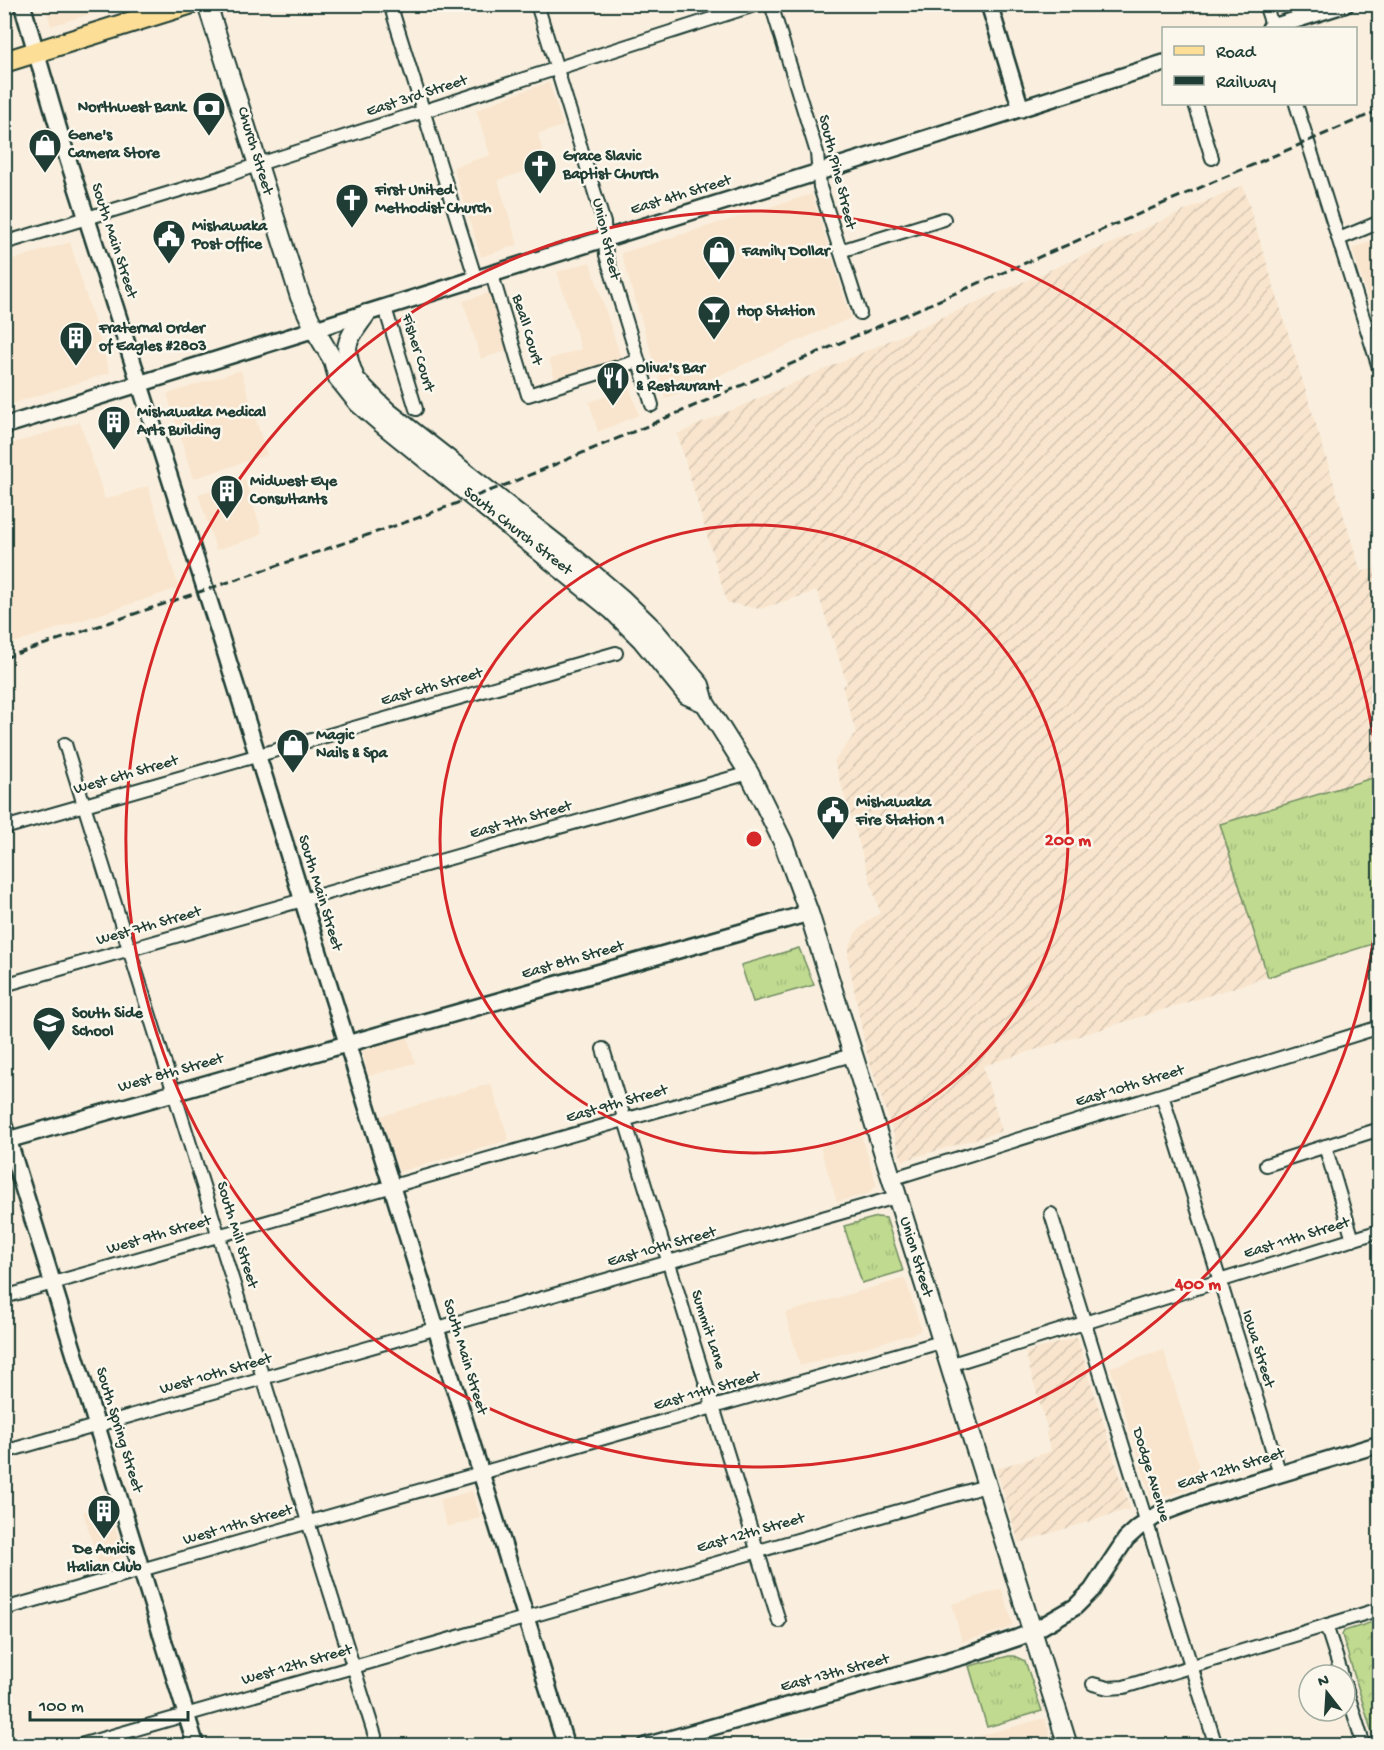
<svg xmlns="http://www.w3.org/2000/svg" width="1384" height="1750" font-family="'Gochi Hand',sans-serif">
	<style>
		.built { fill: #f9e5ce }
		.industrial { fill: url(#industrial-furrows) }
		.grass { fill: url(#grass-tufts); stroke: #708c62; stroke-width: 1.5 }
		.park { fill: url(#park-crowns); stroke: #708c62; stroke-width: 1.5 }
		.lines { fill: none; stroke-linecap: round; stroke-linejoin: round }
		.minor-casing { stroke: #1f3d34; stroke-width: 16 }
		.tertiary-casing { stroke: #1f3d34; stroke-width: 20 }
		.secondary-casing { stroke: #1f3d34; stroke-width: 22 }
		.primary-casing { stroke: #1f3d34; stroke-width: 24 }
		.minor { stroke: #fbf7ec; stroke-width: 12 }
		.tertiary { stroke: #fbf7ec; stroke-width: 15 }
		.secondary { stroke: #fbf7ec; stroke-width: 18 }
		.primary { stroke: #fdde96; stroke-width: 20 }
		.rail { stroke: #1f3d34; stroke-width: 3; stroke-dasharray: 9 4.5; stroke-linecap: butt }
		.ring { fill: none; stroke: #d62828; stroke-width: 3 }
		.labels { text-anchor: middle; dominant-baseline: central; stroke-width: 5; stroke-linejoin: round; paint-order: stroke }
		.street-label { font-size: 16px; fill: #1f3d34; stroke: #fbf7ec }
		.poi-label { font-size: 16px; font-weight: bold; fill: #1f3d34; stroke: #fbf7ec; text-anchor: start }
		.centre { fill: #d62828; stroke: #fbf7ec; stroke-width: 3 }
		.ring-label { font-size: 18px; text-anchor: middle; font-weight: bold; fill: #d62828; stroke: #fbf7ec; stroke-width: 5; stroke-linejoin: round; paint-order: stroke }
	</style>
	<defs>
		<pattern id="industrial-furrows" width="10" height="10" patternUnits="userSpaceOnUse" patternTransform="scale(1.5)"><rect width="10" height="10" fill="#f9e5ce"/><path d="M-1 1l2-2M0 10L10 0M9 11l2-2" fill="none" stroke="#d5c5b2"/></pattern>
		<pattern id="grass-tufts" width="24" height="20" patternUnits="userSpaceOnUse" patternTransform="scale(1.5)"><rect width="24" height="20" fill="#c0da90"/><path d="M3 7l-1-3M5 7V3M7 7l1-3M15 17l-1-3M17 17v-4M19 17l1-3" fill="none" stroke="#a5bc7d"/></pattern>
		<pattern id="park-crowns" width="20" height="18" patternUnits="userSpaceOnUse" patternTransform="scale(1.5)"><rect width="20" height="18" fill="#c0da90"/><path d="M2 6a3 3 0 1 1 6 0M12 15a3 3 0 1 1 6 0" fill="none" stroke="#a5bc7d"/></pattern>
	</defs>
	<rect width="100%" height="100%" fill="#faefde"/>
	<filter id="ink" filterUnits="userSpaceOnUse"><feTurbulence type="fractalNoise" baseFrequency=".0167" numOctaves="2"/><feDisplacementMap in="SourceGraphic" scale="12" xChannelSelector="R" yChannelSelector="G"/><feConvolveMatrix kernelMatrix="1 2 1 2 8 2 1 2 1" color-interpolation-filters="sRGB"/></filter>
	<g filter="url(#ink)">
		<!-- built -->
		<path class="built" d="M 45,4 L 120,4 L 120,5 L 51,26 Z
			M 549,82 L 563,126 L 538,134 L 547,165 L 498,180 L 518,245 L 481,257 L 453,167 L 490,155 L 476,110 L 507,97 Z
			M 812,194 L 851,318 L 665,399 L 621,253 Z
			M 1379,237 L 1379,297 L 1369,301 L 1352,249 Z
			M 70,242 L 110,373 L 5,406 L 5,262 Z
			M 590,262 L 622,361 L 556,382 L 549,359 L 581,349 L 557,272 Z
			M 492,292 L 510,350 L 481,359 L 463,301 Z
			M 241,370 L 267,455 L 193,479 L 167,394 Z
			M 630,388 L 639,415 L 598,432 L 589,402 Z
			M 80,422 L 105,499 L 148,486 L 179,588 L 5,646 L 5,446 Z
			M 245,479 L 262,532 L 257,537 L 216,550 L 198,494 Z
			M 408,1037 L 415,1063 L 369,1076 L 362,1051 Z
			M 491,1083 L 509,1140 L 399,1172 L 381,1116 Z
			M 861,1134 L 877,1185 L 868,1194 L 837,1202 L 820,1147 Z
			M 905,1278 L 921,1328 L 919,1332 L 800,1366 L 785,1313 Z
			M 1164,1350 L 1204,1484 L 1152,1501 L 1110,1367 Z
			M 472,1491 L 481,1518 L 447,1527 L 439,1500 Z
			M 108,1504 L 124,1557 L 99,1564 L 83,1512 Z
			M 1002,1589 L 1013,1624 L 1007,1629 L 962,1642 L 952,1604 Z
			M 1045,1718 L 1053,1745 L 945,1745 Z"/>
		<!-- industrial -->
		<path class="industrial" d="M 1243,185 L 1361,572 L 1380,566 L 1379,611 L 1373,614 L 1380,634 L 1379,776 L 1221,824 L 1268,977 L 983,1066 L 1002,1131 L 902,1161 L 865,1047 L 848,957 L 849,947 L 856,932 L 867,921 L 880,913 L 834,761 L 856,733 L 842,686 L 847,684 L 817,591 L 760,609 L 727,603 L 677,434 Z
			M 1077,1337 L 1130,1509 L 1019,1543 L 996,1469 L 1051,1451 L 1045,1432 L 1048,1431 L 1025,1353 Z"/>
		<!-- grass -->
		<path class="grass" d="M 1379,776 L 1379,942 L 1268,977 L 1220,824 Z
			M 799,948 L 814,985 L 753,1002 L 741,965 Z
			M 877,1217 L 886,1218 L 903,1271 L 862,1283 L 844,1226 Z
			M 1009,1656 L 1014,1656 L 1025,1661 L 1042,1711 L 987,1727 L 969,1666 Z"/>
		<!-- park -->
		<path class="park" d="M 1379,1620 L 1380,1745 L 1376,1746 L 1342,1635 L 1344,1631 Z"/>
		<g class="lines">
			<!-- minor casing -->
			<g class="minor-casing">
				<path id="minor" d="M 390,4 L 476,280
					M 537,4 L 604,223 L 606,255 L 652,405
					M 771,4 L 817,153 L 820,187 L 860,313
					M 1265,4 L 1273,28
					M 1195,104 L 1212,158
					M 1296,104 L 1380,371
					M 1339,239 L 1380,222
					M 4,243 L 223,177 L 259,164 L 758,4
					M 840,251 L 944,219
					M 492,275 L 528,395 L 638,361
					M 385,308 L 416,409
					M 65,744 L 375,1736
					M 4,828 L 616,653
					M 4,985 L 749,773
					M 603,1049 L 779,1621
					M 1162,1095 L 1280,1474
					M 1325,1146 L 1353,1240
					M 1266,1165 L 1380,1129
					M 891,1179 L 1380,1027
					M 1051,1214 L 1216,1746
					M 4,1297 L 852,1055
					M 949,1365 L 1380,1231
					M 4,1452 L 896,1197
					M 4,1609 L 941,1342
					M 1326,1625 L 1342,1675
					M 1093,1684 L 1108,1688 L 1124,1687 L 1380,1609
					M 1345,1685 L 1364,1746
					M 77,1746 L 986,1486"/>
			</g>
			<!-- tertiary casing -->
			<g class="tertiary-casing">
				<path id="tertiary" d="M 22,4 L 63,144 L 221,638 L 566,1746
					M 989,4 L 1021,109
					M 1270,28 L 1346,4
					M 4,426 L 931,137 L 1164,63
					M 4,1126 L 196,1746
					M 4,1141 L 809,913
					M 645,1746 L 964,1656 L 1017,1638 L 1032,1632 L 1075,1607 L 1092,1590 L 1126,1539 L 1138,1528 L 1159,1514 L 1210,1495 L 1380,1444"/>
			</g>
			<!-- secondary casing -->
			<g class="secondary-casing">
				<path id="secondary" d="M 207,4 L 300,297 L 315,330 L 333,360 L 338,378 L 358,403 L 380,422 L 612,610 L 642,640 L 687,695 L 705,703
					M 333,360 C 354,375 370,396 389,413 L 573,557 L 621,598 L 654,630 L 700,685 L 705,703 L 749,773 L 783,842 L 809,913 L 1068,1746
					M 354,376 C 341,343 347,341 366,314"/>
			</g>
			<!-- primary casing -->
			<g class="primary-casing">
				<path id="primary" d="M 4,62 L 189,4"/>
			</g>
			<!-- minor -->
			<use href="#minor" class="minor"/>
			<!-- tertiary -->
			<use href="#tertiary" class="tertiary"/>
			<!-- secondary -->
			<use href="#secondary" class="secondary"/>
			<!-- primary -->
			<use href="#primary" class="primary"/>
			<!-- rail -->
			<path class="rail" d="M 4,658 L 412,520 L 508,484 L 652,424 L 1380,110"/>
		</g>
	</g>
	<!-- distance rings -->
	<g class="ring">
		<circle cx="754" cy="839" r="314"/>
		<path d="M1379 899A628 628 0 1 1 1379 779"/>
	</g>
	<!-- icons -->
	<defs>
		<g id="bank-pin" transform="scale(1.725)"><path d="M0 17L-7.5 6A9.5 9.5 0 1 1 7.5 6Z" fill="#1f3d34" stroke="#fbf7ec"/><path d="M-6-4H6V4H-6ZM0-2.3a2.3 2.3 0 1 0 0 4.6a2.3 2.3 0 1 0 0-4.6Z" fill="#fff"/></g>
		<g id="shop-pin" transform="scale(1.725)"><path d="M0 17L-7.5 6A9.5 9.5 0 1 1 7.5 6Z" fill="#1f3d34" stroke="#fbf7ec"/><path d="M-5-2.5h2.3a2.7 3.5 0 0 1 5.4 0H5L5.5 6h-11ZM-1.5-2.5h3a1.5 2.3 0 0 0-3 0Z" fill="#fff"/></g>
		<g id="church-pin" transform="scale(1.725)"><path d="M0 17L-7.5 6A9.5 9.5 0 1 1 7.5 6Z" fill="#1f3d34" stroke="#fbf7ec"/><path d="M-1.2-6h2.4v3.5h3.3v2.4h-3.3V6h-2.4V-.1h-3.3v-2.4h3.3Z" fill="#fff"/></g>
		<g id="civic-pin" transform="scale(1.725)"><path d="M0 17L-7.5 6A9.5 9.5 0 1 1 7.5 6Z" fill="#1f3d34" stroke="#fbf7ec"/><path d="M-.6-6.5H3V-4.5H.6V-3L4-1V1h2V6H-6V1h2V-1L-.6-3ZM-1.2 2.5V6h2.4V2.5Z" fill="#fff"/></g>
		<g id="bar-pin" transform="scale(1.725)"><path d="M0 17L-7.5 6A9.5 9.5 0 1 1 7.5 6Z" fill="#1f3d34" stroke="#fbf7ec"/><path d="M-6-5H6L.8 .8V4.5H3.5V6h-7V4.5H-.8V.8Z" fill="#fff"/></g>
		<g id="building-pin" transform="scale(1.725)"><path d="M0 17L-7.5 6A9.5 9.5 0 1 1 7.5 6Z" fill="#1f3d34" stroke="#fbf7ec"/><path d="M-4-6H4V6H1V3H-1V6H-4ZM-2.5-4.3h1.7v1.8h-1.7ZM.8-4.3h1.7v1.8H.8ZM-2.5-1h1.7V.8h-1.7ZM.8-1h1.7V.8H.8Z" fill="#fff"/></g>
		<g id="restaurant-pin" transform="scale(1.725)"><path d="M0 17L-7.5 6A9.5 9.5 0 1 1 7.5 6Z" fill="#1f3d34" stroke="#fbf7ec"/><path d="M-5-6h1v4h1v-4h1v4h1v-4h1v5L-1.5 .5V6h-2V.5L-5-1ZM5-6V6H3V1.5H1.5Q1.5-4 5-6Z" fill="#fff"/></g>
		<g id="school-pin" transform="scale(1.725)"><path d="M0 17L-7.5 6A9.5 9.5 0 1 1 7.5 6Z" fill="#1f3d34" stroke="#fbf7ec"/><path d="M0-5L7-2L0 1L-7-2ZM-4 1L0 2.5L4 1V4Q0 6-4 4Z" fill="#fff"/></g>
	</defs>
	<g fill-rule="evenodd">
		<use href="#bank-pin" x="209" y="108"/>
		<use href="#shop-pin" x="45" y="145"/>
		<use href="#church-pin" x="540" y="166"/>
		<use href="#church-pin" x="352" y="200"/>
		<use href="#civic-pin" x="169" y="236"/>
		<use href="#shop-pin" x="719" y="252"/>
		<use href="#bar-pin" x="714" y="312"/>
		<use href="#building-pin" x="76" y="338"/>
		<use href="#restaurant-pin" x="613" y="378"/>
		<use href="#building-pin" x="114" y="422"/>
		<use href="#building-pin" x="227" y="491"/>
		<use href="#shop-pin" x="293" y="745"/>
		<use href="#civic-pin" x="833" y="812"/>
		<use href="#school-pin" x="49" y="1023"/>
		<use href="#building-pin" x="104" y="1511"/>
	</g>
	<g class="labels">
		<!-- street labels -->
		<g class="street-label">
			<text transform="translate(417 97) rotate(-18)">East 3rd Street</text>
			<text transform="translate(254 151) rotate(73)">Church Street</text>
			<text transform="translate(836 172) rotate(76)">South Pine Street</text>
			<text transform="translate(681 196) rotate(-17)">East 4th Street</text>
			<text transform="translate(605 239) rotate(77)">Union Street</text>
			<text transform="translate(113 241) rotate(72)">South Main Street</text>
			<text transform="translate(526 330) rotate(73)">Beall Court</text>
			<text transform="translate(417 353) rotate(73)">Fisher Court</text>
			<text transform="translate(517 532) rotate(38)">South Church Street</text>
			<text transform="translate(432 688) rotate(-16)">East 6th Street</text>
			<text transform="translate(126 776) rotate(-16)">West 6th Street</text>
			<text transform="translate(521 821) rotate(-16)">East 7th Street</text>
			<text transform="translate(319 893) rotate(73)">South Main Street</text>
			<text transform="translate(149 927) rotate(-16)">West 7th Street</text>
			<text transform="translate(573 961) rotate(-16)">East 8th Street</text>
			<text transform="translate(171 1074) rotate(-16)">West 8th Street</text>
			<text transform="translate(1130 1087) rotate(-17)">East 10th Street</text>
			<text transform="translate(617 1105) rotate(-16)">East 9th Street</text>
			<text transform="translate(236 1235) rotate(73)">South Mill Street</text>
			<text transform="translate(159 1236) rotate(-16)">West 9th Street</text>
			<text transform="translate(1297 1239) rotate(-17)">East 11th Street</text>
			<text transform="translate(662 1248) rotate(-16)">East 10th Street</text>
			<text transform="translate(915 1257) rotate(73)">Union Street</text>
			<text transform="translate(707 1330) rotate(72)">Summit Lane</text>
			<text transform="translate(1257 1349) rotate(73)">Iowa Street</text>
			<text transform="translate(464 1357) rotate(73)">South Main Street</text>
			<text transform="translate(216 1375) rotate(-16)">West 10th Street</text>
			<text transform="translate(707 1392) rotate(-16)">East 11th Street</text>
			<text transform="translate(118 1430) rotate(73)">South Spring Street</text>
			<text transform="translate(1231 1470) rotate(-17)">East 12th Street</text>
			<text transform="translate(1150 1475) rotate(73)">Dodge Avenue</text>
			<text transform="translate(238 1526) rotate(-16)">West 11th Street</text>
			<text transform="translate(751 1534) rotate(-16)">East 12th Street</text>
			<text transform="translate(297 1666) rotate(-16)">West 12th Street</text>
			<text transform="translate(835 1674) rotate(-15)">East 13th Street</text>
		</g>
		<!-- poi labels -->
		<g class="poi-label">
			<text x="186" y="108" text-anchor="end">Northwest Bank</text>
			<text x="68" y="136">Gene's<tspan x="68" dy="18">Camera Store</tspan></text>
			<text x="563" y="157">Grace Slavic<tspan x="563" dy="18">Baptist Church</tspan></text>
			<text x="375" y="191">First United<tspan x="375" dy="18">Methodist Church</tspan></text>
			<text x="192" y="227">Mishawaka<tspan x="192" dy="18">Post Office</tspan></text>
			<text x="742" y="252">Family Dollar</text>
			<text x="737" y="312">Hop Station</text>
			<text x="99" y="329">Fraternal Order<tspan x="99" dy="18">of Eagles #2803</tspan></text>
			<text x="636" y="369">Oliva's Bar<tspan x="636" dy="18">&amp; Restaurant</tspan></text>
			<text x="137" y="413">Mishawaka Medical<tspan x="137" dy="18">Arts Building</tspan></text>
			<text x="250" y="482">Midwest Eye<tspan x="250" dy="18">Consultants</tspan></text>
			<text x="316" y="736">Magic<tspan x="316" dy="18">Nails &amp; Spa</tspan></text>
			<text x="856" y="803">Mishawaka<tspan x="856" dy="18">Fire Station 1</tspan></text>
			<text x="72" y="1014">South Side<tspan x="72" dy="18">School</tspan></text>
			<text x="104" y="1550" text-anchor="middle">De Amicis<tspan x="104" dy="18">Italian Club</tspan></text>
		</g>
	</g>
	<circle cx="754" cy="839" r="9" class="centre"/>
	<g class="ring-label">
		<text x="1068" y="845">200 m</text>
		<text x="1198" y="1289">400 m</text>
	</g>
	<!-- margin -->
	<rect width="1384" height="1750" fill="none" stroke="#fbf7ec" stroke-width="24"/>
	<rect x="12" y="12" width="1360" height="1726" fill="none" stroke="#1f3d34" stroke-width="2" filter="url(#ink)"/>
	<!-- legend -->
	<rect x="1162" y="27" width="195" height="78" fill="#fbf7ec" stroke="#a3ada2" stroke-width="1.5"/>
	<rect x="1174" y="46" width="30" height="9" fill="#fdde96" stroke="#a3ada2" stroke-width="1.5"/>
	<text x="1216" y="57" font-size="18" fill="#1f3d34">Road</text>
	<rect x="1174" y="76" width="30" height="9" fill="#1f3d34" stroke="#a3ada2" stroke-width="1.5"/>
	<text x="1216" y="87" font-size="18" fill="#1f3d34">Railway</text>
	<!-- north arrow -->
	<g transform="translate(1327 1693) rotate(343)"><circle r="28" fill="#fbf7ec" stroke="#a3ada2" stroke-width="1.5"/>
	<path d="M0-4.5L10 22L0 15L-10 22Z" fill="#1f3d34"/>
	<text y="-9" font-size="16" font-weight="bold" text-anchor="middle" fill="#1f3d34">N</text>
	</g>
	<!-- scale -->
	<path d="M30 1711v9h158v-9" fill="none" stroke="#1f3d34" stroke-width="3"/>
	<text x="39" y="1711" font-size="18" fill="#1f3d34" stroke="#fbf7ec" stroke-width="4.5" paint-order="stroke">100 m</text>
</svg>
